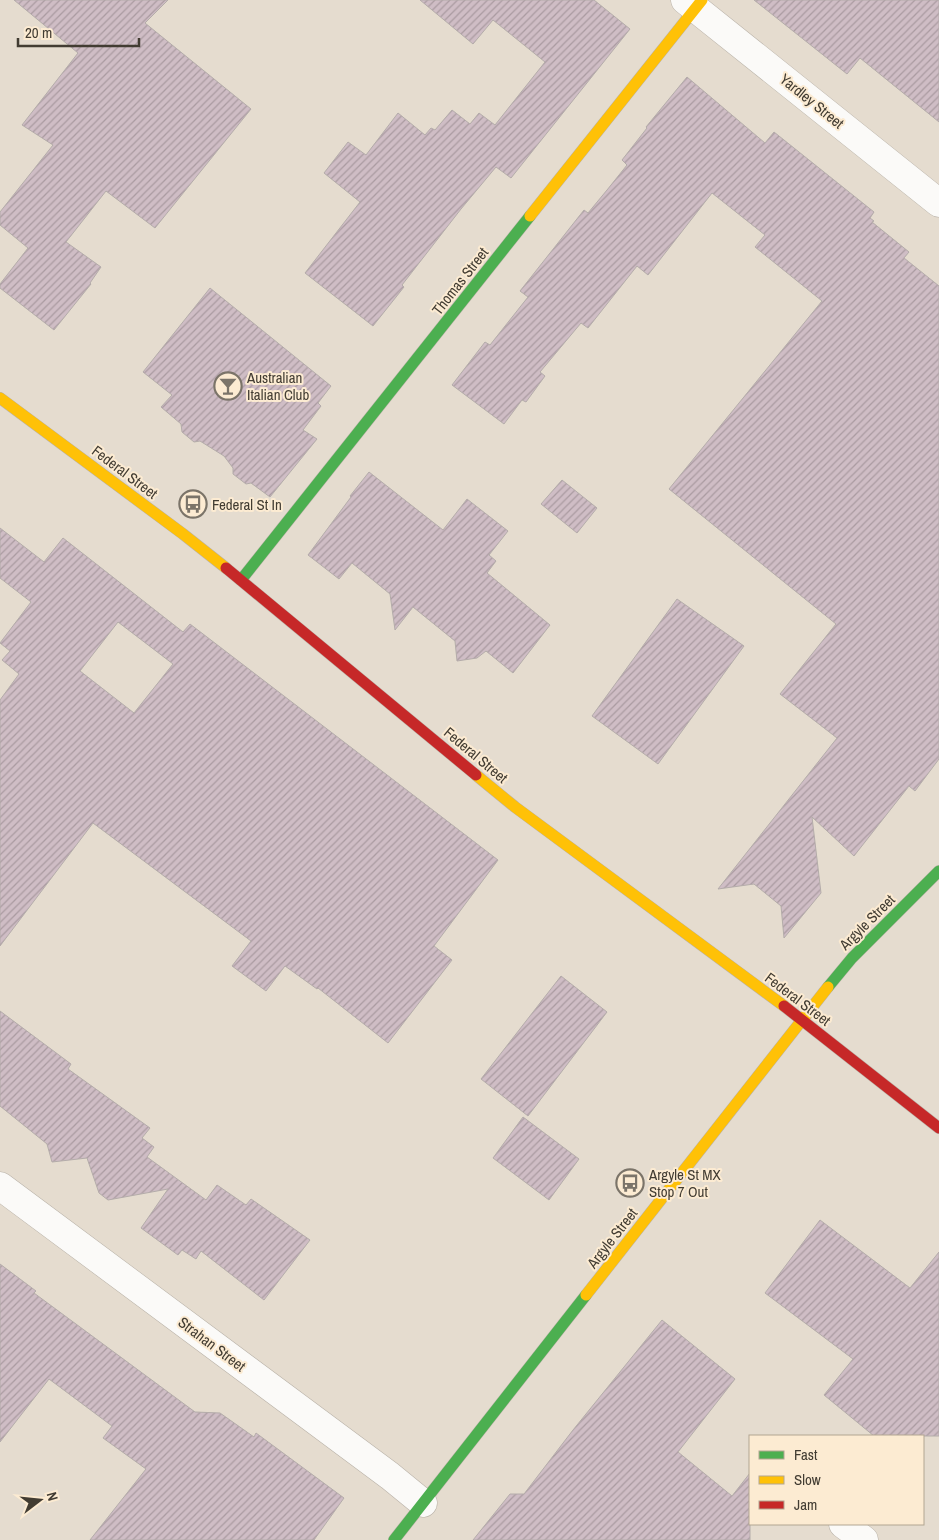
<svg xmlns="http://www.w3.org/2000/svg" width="939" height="1540" font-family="'Archivo Narrow',sans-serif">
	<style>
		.building { fill: url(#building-hatch); stroke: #b4acaa; fill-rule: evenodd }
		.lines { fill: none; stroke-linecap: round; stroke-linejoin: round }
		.street-casing { stroke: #b9b2a8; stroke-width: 29 }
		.fast-casing { stroke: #b9b2a8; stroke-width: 12 }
		.slow-casing { stroke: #b9b2a8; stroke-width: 12 }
		.jam-casing { stroke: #b9b2a8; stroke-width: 12 }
		.street { stroke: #fbfaf8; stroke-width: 28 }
		.fast { stroke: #4caf50; stroke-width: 11 }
		.slow { stroke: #ffc107; stroke-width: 11 }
		.jam { stroke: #c62828; stroke-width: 11 }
		.labels { text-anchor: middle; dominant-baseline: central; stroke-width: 4; stroke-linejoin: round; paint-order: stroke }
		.street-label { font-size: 15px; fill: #423c32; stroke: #fcebd2 }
		.poi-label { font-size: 15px; fill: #423c32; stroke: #fcebd2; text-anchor: start }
	</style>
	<defs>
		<pattern id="building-hatch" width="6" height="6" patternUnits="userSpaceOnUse" patternTransform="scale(1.25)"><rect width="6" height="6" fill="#cfbdc5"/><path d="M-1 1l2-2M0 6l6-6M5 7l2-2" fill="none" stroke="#aa9ba1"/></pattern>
	</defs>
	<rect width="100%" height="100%" fill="#e5dccf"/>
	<!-- building -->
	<path class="building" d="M 14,0 L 168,0 L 145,23 L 251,109 L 155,228 L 106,191 L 66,242 L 101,267 L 90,283 L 91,284 L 54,330 L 0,288 L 0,284 L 28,248 L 0,225 L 0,212 L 53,145 L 22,125 L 78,53 Z
		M 420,0 L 594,0 L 630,29 L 511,178 L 496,167 L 461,209 L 402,285 L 404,287 L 373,326 L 305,273 L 360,202 L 324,173 L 348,142 L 366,155 L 398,113 L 425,135 L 431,128 L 435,130 L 452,110 L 470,124 L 479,113 L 495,125 L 545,62 L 493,20 L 473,44 Z
		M 754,0 L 939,0 L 939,122 L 860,58 L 847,74 Z
		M 687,77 L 765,143 L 774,132 L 874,212 L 870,218 L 874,221 L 872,222 L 909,252 L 904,258 L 939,286 L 939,759 L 915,791 L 909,786 L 854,856 L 812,817 L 821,893 L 784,938 L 781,906 L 754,884 L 718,889 L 837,738 L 780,694 L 836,624 L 669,489 L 822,301 L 755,247 L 765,235 L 712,193 L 648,275 L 637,266 L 588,328 L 581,323 L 540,372 L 545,376 L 526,402 L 522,400 L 504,424 L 452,385 L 485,342 L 490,345 L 528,297 L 520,291 L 584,210 L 588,213 L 607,190 L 627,165 L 622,160 L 647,128 L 646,127 Z
		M 210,288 L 331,386 L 318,403 L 321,406 L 303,430 L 317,439 L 270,497 L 251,483 L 246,484 L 233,474 L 233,468 L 224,456 L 200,441 L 194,442 L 182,432 L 181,424 L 161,407 L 172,395 L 143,372 Z
		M 369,472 L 443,530 L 467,499 L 508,531 L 489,555 L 496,561 L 487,573 L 550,625 L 513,673 L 486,651 L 477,658 L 457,661 L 455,641 L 413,607 L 395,630 L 390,594 L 352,563 L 339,579 L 308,555 L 351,497 L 350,496 Z
		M 562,480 L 597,508 L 577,533 L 541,504 Z
		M 0,528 L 44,562 L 63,538 L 183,632 L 190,624 L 498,860 L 434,946 L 452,960 L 388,1043 L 318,988 L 317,989 L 285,966 L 266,991 L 232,966 L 251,941 L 93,823 L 0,946 L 0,700 L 19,674 L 2,660 L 10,651 L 0,643 L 31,602 L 0,578 ZM 118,622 L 173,664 L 134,713 L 80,671 Z
		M 677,599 L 744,646 L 658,764 L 592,716 Z
		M 561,976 L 607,1012 L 528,1116 L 481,1079 Z
		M 0,1011 L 71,1064 L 68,1069 L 150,1128 L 142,1138 L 154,1147 L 147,1157 L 206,1200 L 217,1185 L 246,1205 L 251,1199 L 310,1240 L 264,1300 L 201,1251 L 196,1259 L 182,1250 L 178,1255 L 141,1228 L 168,1189 L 108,1200 L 99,1193 L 87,1158 L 52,1162 L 47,1144 L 0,1106 Z
		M 523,1117 L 579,1159 L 549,1200 L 493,1158 Z
		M 820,1220 L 910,1288 L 939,1252 L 939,1436 L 874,1436 L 824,1395 L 853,1359 L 765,1293 Z
		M 0,1264 L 36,1291 L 34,1293 L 195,1412 L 220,1413 L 254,1437 L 256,1433 L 344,1498 L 314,1540 L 90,1540 L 146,1469 L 103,1438 L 112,1426 L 49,1379 L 0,1442 Z
		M 662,1320 L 735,1379 L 678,1452 L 732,1496 L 750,1473 L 750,1540 L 473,1540 L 510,1494 L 524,1494 L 573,1430 Z"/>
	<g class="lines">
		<!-- street casing -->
		<g class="street-casing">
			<path id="street" d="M 685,0 L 939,203
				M 0,1186 L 390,1476 L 423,1503
				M 843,1524 L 864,1540"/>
		</g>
		<!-- fast casing -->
		<g class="fast-casing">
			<path id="fast" d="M 241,580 L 530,216
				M 828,987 L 852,958 L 939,871
				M 394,1540 L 586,1295"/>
		</g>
		<!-- slow casing -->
		<g class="slow-casing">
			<path id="slow" d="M 530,216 L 702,0
				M 0,398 L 183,534 L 226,568
				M 476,775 L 515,807 L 784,1006
				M 586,1295 L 828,987"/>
		</g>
		<!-- jam casing -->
		<g class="jam-casing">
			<path id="jam" d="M 226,568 L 476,775
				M 784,1006 L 939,1128"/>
		</g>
		<!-- street -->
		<use href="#street" class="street"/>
		<!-- fast -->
		<use href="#fast" class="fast"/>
		<!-- slow -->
		<use href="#slow" class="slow"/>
		<!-- jam -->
		<use href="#jam" class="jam"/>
	</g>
	<!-- icons -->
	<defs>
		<g id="bar-ring" transform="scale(1.4375)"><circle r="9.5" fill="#fcebd2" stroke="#7b7469" stroke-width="1.5"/><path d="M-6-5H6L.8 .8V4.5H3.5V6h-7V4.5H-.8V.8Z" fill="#7b7469"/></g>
		<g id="bus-ring" transform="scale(1.4375)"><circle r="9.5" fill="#fcebd2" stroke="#7b7469" stroke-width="1.5"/><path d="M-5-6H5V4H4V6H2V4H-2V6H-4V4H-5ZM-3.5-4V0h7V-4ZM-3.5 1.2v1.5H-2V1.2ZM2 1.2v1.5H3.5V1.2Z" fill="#7b7469"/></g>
	</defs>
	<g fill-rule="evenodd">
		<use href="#bar-ring" x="228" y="386"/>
		<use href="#bus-ring" x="193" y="504"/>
		<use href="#bus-ring" x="630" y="1183"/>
	</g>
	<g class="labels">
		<!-- street labels -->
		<g class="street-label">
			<text transform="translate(812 101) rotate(39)">Yardley Street</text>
			<text transform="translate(460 281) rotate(-52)">Thomas Street</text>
			<text transform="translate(125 472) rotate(37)">Federal Street</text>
			<text transform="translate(476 755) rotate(40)">Federal Street</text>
			<text transform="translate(867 922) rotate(-45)">Argyle Street</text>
			<text transform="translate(798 999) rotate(37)">Federal Street</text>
			<text transform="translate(612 1238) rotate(-52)">Argyle Street</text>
			<text transform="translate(212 1344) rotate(37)">Strahan Street</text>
		</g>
		<!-- poi labels -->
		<g class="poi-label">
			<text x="247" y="377">Australian<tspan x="247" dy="17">Italian Club</tspan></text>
			<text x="212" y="504">Federal St In</text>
			<text x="649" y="1174">Argyle St MX<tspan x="649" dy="17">Stop 7 Out</tspan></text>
		</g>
	</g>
	<!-- legend -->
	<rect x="749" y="1435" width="175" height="90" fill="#fcebd2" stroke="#b2a592"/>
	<rect x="759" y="1451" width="25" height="8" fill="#4caf50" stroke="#b2a592"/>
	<text x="794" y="1460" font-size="15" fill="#423c32">Fast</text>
	<rect x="759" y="1476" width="25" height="8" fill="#ffc107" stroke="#b2a592"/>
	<text x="794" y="1485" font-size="15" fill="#423c32">Slow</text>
	<rect x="759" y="1501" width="25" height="8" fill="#c62828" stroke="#b2a592"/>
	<text x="794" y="1510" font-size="15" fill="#423c32">Jam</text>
	<!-- north arrow -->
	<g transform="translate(40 1500) rotate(74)" stroke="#fcebd2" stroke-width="4" paint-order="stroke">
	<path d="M0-4L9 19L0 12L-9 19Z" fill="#423c32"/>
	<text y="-8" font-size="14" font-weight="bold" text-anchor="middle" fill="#423c32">N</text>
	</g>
	<!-- scale -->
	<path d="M18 38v8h121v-8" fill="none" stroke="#423c32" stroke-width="2.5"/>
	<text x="25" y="38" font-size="15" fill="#423c32" stroke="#fcebd2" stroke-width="4" paint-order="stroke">20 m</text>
</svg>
